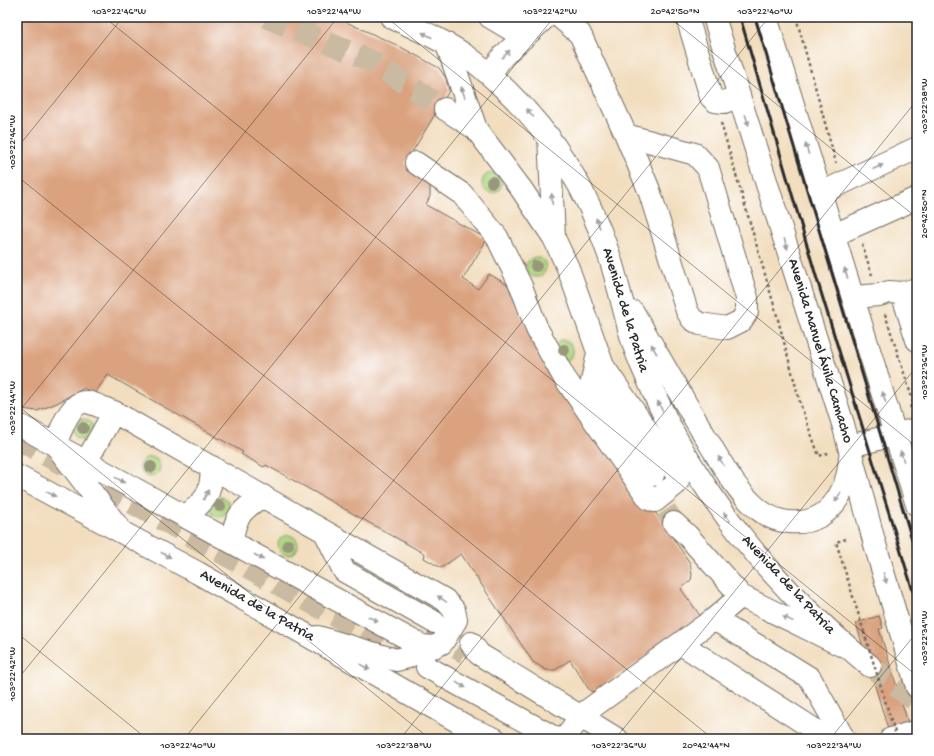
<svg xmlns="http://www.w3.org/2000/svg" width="934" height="756" font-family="'Gochi Hand',sans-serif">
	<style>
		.green { fill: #add580; stroke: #6c8056 }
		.building { fill: #daa27f }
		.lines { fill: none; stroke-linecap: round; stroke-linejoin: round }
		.minor-tunnel { stroke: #cabaa1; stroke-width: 22; stroke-dasharray: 22 11; stroke-linecap: butt }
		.major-tunnel { stroke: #cabaa1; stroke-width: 22; stroke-dasharray: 22 11; stroke-linecap: butt }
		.minor-casing { stroke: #716a5f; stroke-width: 24 }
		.major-casing { stroke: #716a5f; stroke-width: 24 }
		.path { stroke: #716a5f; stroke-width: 2.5; stroke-dasharray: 3 3; stroke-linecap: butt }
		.minor { stroke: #fff; stroke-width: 22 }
		.major { stroke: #fff; stroke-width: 22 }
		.rail { stroke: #2b2b2b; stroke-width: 3 }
		.path-bridge { stroke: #716a5f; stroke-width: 2.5; stroke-dasharray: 3 3; stroke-linecap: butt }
		.tree { fill: #9a987b }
		.oneway { fill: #a0a0a0 }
		.ticks { fill: none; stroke: #2b2b2b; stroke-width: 1; stroke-opacity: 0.45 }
		.labels { text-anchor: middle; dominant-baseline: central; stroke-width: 3; stroke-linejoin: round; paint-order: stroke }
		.street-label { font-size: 15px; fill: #2b2b2b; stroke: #fff }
		.neatline { fill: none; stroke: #2b2b2b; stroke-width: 1.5 }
		.ticks-label { font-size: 10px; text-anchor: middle; fill: #2b2b2b }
	</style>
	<rect width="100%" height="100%" fill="#fff"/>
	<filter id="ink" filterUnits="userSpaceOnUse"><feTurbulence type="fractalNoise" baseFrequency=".025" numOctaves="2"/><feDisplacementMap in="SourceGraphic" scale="8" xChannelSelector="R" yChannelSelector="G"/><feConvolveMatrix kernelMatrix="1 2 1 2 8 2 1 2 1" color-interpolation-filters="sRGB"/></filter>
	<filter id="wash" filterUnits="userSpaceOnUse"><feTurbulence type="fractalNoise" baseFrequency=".012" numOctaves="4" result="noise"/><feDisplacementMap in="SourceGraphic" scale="16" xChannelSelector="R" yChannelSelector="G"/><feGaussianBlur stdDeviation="0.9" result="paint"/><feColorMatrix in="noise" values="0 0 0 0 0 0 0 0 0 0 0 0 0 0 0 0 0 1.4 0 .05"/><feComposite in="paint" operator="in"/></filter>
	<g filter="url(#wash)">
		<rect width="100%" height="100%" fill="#f2debf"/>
		<!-- green -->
		<path class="green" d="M482 183a10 10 0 1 1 20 0a10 10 0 1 1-20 0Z
			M526 267a10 10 0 1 1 20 0a10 10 0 1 1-20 0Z
			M 560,340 C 574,339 579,356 565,361 L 555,345 Z
			M73 429a10 10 0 1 1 20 0a10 10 0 1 1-20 0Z
			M140 467a10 10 0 1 1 20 0a10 10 0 1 1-20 0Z
			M210 507a10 10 0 1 1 20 0a10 10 0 1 1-20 0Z
			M278 545a10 10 0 1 1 20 0a10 10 0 1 1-20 0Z"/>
		<g id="blocks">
			<!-- building -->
			<path class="building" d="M 17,17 L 335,17 L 399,46 L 439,68 L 446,78 L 449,91 L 405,164 L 426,178 L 430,183 L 430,196 L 426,205 L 487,239 L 463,279 L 478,289 L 489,274 L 508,285 L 521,317 L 690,563 L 692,575 L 691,580 L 681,589 L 699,614 L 700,620 L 595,691 L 592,692 L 588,688 L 570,660 L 555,670 L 546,670 L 533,662 L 461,554 L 441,568 L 424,558 L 425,554 L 266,465 L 264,467 L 260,465 L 241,454 L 243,452 L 108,375 L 94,394 L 84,388 L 57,403 L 37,411 L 22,409 L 17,407 Z
				M 879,616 L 883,628 L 879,629 L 913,739 L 891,739 L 856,623 Z"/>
		</g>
	</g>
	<g filter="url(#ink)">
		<use href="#blocks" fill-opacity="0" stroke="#716a5f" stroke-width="1"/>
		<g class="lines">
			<!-- minor-tunnel -->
			<path class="minor-tunnel" d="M 266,17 L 369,60 L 445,109
				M 17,439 L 418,662
				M 647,483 L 674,523
				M 428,632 L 465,653"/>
			<!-- major-tunnel -->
			<path class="major-tunnel" d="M 870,666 L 917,702"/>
			<!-- minor casing -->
			<g class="minor-casing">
				<path id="minor" d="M 490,17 L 524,37 L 546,17
					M 560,17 L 580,34 L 626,135 L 649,190 L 687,311 L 692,319 L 700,324 L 727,328 L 741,321 L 747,312 L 747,298 L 708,168 L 695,154 L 626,135
					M 687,17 L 711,97 L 715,101 L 724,102 L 739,96
					M 447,45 L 476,129
					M 490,74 L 503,56 L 524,37
					M 549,137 L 554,237
					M 416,163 L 462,194 L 497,237 L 521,286 L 537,329 L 564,377 L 649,499 L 655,501 L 676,484 L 678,481 L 678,476 L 603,366 L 568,268 L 554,238 L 522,190 L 476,129 L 445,109
					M 821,193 L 917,148
					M 834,235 L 917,198
					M 902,293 L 917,340
					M 853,297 L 879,295 L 889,292 L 902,293 L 917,289
					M 598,353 L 592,381 L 653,475
					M 17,424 C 152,498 286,573 422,646 L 434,647 L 442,643 L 456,620 L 454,610 L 445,600 L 114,412 L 86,462
					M 55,445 C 60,433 70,400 87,402 C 96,404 105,409 114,412
					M 850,446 L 917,429
					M 61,452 L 121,531
					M 186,516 C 207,499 211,495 212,467
					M 674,523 L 687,535 L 741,596 L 841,645
					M 325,532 L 344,571 L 434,622
					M 232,542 C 234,517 242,509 263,496
					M 714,619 L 810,678 L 844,739
					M 318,637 L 396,660 L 408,657 L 422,646
					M 471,643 L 479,654 L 617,739
					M 681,644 L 829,739
					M 427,667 L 557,739
					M 565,739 L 580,716 L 714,619 L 741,596
					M 891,739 L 917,731"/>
			</g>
			<!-- major casing -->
			<g class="major-casing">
				<path id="major" d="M 391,17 C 417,29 445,41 468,57 C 482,67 494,79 506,90 C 556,138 587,190 609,255 C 618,283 624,311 632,339 C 636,354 643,368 649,382 C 696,493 777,590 870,666
					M 714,17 L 843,424 L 874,541 L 917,687
					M 766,17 L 917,505
					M 633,312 C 658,355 682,398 708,441 C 722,464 736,491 758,509 C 775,523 800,527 820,516 C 840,504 849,479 850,457
					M 17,476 L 198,573 L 471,729 L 495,739"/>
			</g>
			<!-- path -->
			<path class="path" d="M 796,17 L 836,163
				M 721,123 L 776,312 L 801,406 L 819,456 L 831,452
				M 862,244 L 872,275
				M 885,314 L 913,401 L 910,408
				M 846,539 L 836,542 L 864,632"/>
			<!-- minor -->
			<use href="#minor" class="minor"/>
			<!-- major -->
			<use href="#major" class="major"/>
			<!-- rail -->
			<path class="rail" d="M 740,17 L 816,276 L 917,604
				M 755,17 L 917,556"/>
			<!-- path-bridge -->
			<path class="path-bridge" d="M 864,632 L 897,739"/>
		</g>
		<!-- trees -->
		<g class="tree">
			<circle cx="492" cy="182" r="6"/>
			<circle cx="536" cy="266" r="6"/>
			<circle cx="564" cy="350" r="6"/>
			<circle cx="83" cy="428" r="6"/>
			<circle cx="151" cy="467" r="6"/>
			<circle cx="220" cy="506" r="6"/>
			<circle cx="288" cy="545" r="6"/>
		</g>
		<!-- one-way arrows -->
		<defs><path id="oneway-solid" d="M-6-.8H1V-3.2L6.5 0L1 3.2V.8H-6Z"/></defs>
		<g class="oneway">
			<use href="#oneway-solid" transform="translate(427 35) rotate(-153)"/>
			<use href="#oneway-solid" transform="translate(506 54) rotate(-45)"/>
			<use href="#oneway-solid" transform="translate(463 92) rotate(-109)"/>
			<use href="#oneway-solid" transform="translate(530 113) rotate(-130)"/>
			<use href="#oneway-solid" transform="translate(747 120) rotate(72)"/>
			<use href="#oneway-solid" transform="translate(807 149) rotate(-107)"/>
			<use href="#oneway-solid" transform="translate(878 167) rotate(-25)"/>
			<use href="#oneway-solid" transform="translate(552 199) rotate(-93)"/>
			<use href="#oneway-solid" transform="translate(598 223) rotate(-110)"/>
			<use href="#oneway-solid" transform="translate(786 244) rotate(72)"/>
			<use href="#oneway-solid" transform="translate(846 273) rotate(-107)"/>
			<use href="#oneway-solid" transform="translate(654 349) rotate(-119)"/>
			<use href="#oneway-solid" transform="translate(884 397) rotate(-107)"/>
			<use href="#oneway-solid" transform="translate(660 406) rotate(-116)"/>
			<use href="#oneway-solid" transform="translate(902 456) rotate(-107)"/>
			<use href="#oneway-solid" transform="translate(721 461) rotate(-121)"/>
			<use href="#oneway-solid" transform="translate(120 480) rotate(29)"/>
			<use href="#oneway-solid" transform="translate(51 494) rotate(28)"/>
			<use href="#oneway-solid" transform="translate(206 495) rotate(-61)"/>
			<use href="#oneway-solid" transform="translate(838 497) rotate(123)"/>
			<use href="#oneway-solid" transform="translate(727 517) rotate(-126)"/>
			<use href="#oneway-solid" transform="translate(166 555) rotate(28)"/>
			<use href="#oneway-solid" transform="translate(259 557) rotate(30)"/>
			<use href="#oneway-solid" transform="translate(885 578) rotate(74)"/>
			<use href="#oneway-solid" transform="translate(442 599) rotate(-145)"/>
			<use href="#oneway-solid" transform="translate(373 619) rotate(28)"/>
			<use href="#oneway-solid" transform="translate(788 619) rotate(-154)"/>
			<use href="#oneway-solid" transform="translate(365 667) rotate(30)"/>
			<use href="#oneway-solid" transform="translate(461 685) rotate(29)"/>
		</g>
	</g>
	<!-- ticks -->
	<path class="ticks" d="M 104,17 L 917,676M 386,17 L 917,447M 669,17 L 917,218M 17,148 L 123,17M 17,176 L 713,739M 17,405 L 430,739M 17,414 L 338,17M 17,633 L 147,739M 17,680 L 554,17M 184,739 L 769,17M 400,739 L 917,100M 615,739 L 917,366M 830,739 L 917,632"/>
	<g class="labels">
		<!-- street labels -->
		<g class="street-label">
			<text transform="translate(625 310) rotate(73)">Avenida de la Patria</text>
			<text transform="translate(820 351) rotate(73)">Avenida Manuel Ávila Camacho</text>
			<text transform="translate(788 585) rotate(47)">Avenida de la Patria</text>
			<text transform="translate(257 606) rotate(30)">Avenida de la Patria</text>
		</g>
	</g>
	<!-- margin -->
	<rect width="934" height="756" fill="none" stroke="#fff" stroke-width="44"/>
	<rect x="22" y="22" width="890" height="712" class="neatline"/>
	<g class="ticks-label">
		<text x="119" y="14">103°22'46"W</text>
		<text x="334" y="14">103°22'44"W</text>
		<text x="550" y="14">103°22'42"W</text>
		<text x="675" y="14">20°42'50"N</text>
		<text x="765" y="14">103°22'40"W</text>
		<text transform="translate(923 106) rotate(-90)" y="4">103°22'38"W</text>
		<text transform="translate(11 142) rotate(-90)" y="4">103°22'46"W</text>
		<text transform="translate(923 214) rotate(-90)" y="4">20°42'50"N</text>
		<text transform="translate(923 372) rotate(-90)" y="4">103°22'36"W</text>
		<text transform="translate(11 408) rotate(-90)" y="4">103°22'44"W</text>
		<text transform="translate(923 638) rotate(-90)" y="4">103°22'34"W</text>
		<text transform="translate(11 674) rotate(-90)" y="4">103°22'42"W</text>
		<text x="188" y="748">103°22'40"W</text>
		<text x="404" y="748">103°22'38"W</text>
		<text x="619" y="748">103°22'36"W</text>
		<text x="706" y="748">20°42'44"N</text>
		<text x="834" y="748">103°22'34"W</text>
	</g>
</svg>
